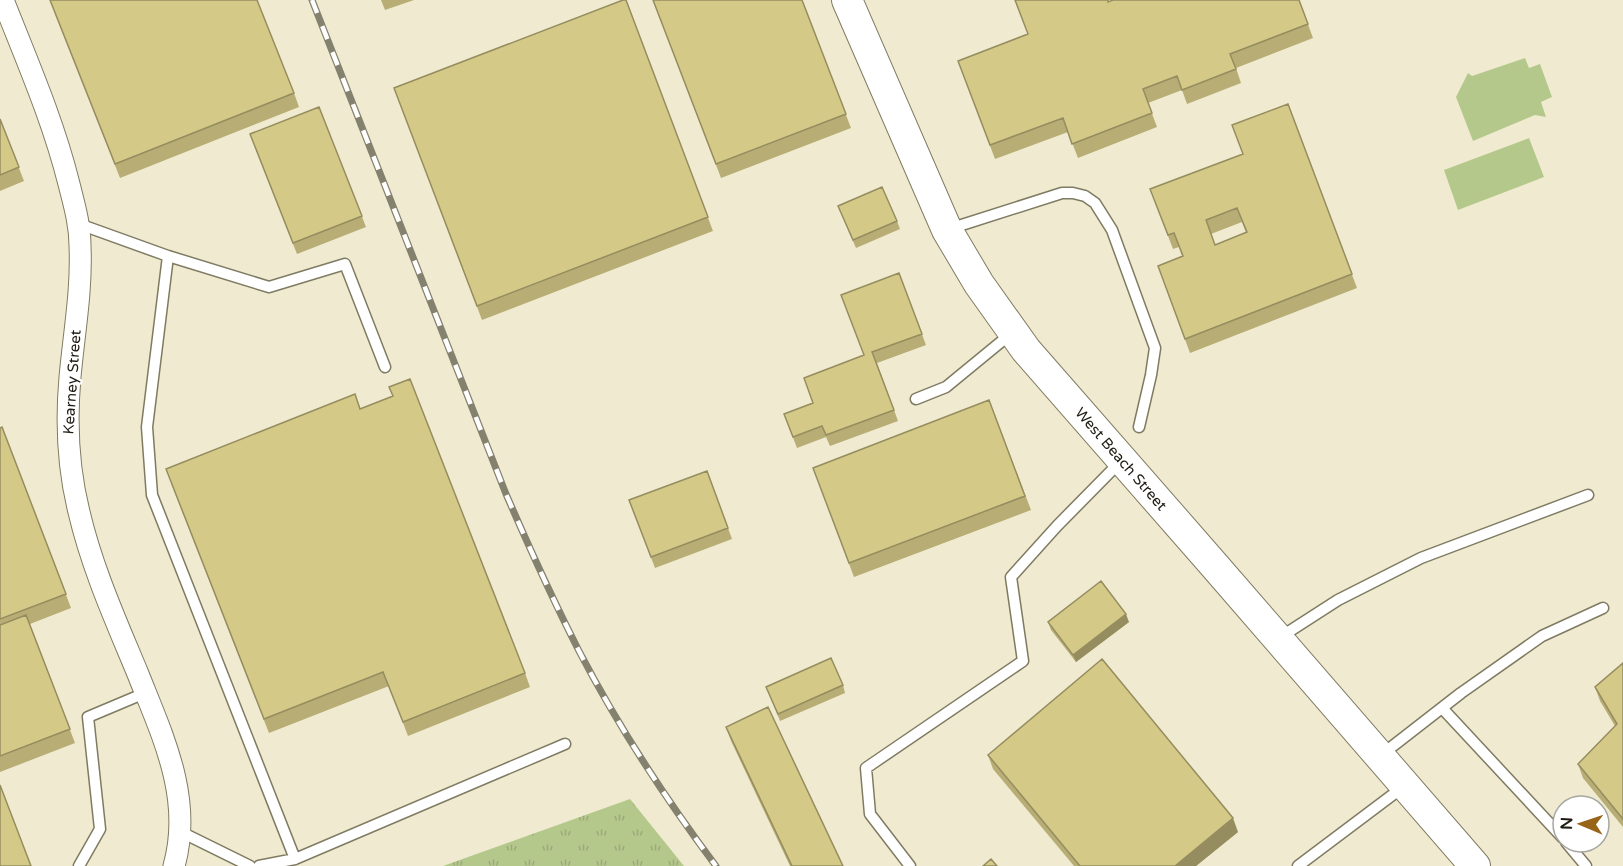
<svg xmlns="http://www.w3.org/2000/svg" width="1623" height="866" font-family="'Varela Round',sans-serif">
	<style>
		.grass { fill: url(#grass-tufts) }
		.pitch { fill: #b5c88c }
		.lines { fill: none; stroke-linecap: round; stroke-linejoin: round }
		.service-casing { stroke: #7f7b62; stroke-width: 13 }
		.minor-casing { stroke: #7f7b62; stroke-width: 23 }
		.secondary-casing { stroke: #7f7b62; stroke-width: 32 }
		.service { stroke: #fff; stroke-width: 10 }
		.minor { stroke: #fff; stroke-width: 21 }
		.secondary { stroke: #fff; stroke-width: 30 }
		.rail-casing { stroke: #85816f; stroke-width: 7 }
		.rail { stroke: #fff; stroke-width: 4.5; stroke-dasharray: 14; stroke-linecap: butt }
		.wall { fill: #b7ad75; fill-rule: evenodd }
		.shaded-wall { fill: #958d5f }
		.building { fill: #d5c988; stroke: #958d5f; stroke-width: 1.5; fill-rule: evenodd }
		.labels { text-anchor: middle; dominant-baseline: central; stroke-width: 4.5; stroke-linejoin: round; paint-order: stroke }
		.street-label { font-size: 15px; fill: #1f1d13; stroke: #fff }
	</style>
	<defs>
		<pattern id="grass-tufts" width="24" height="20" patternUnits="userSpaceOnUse" patternTransform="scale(1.5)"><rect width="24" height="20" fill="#b5c88c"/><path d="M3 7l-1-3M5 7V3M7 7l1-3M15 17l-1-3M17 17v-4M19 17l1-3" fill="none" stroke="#9bab78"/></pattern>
	</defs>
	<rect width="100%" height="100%" fill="#f0ebd0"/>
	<!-- grass -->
	<path class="grass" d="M 630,799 L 684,866 L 443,866 Z"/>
	<!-- pitch -->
	<path class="pitch" d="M 1525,58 L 1529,68 L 1540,64 L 1552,97 L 1541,102 L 1546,117 L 1535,115 L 1473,141 L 1456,97 L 1468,73 L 1472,76 Z
		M 1529,138 L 1544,177 L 1458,210 L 1444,170 Z"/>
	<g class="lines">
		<!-- service casing -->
		<g class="service-casing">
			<path id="service" d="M 79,224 L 168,256 L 147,427 L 152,495 L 295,859 L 259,866
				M 949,229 L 1062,193 L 1073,193 L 1085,196 L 1095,203 L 1112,230 L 1155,348 L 1151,375 L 1139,427
				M 168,256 L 269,287 L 345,264 L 385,367
				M 916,399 L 946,387 L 1013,332
				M 1279,638 L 1338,600 L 1421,558 L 1588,495
				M 1442,708 L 1563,838
				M 1380,756 L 1461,693 L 1542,636 L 1603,608
				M 181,832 L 250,866
				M 1566,842 L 1586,866
				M 295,859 L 565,744
				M 79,866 L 100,829 L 88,717 L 145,693
				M 910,866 L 870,814 L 866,768 L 1023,661 L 1011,577 L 1057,526 L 1120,462
				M 1298,866 L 1403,787"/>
		</g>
		<!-- minor casing -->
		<g class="minor-casing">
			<path id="minor" d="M 3,0 C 27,61 53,120 69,184 C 74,204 80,224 80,246 C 82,290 74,333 70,377 C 66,422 68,468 79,512 C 92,568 116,621 138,674 C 163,737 193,798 174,866"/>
		</g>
		<!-- secondary casing -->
		<g class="secondary-casing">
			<path id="secondary" d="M 847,0 L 947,230 L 979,284 L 1026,350 L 1214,565 L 1475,866"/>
		</g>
		<!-- service -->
		<use href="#service" class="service"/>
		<!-- minor -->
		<use href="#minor" class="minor"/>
		<!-- secondary -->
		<use href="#secondary" class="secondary"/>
		<!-- rail casing -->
		<g class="rail-casing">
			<path id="rail" d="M 312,0 L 506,494 C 529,547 553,600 579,651 C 618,726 665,798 716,866"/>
		</g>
		<!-- rail -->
		<use href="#rail" class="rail"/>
	</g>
	<!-- wall -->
	<path class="wall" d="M 381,0 L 414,0 L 385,10 Z
		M 626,0 L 713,231 L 482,320 L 394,88 Z
		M 653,0 L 802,0 L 851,128 L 721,178 Z
		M 1299,0 L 1313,38 L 1236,68 L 1241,83 L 1187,104 L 1182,90 L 1148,103 L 1157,127 L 1078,158 L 1068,132 L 995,159 L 958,61 L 1028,34 L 1108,2 Z
		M 55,14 L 294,93 L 299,107 L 120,178 Z
		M 1288,104 L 1357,288 L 1190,353 L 1158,266 L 1182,256 L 1179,247 L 1173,249 L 1150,189 L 1243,154 ZM 1242,222 L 1246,233 L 1215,245 L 1211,234 Z
		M 319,107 L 366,227 L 297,254 L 250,134 Z
		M 0,119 L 24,181 L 0,191 Z
		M 838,206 L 897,221 L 900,229 L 856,248 Z
		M 899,273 L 926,345 L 877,363 L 898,421 L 830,446 L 826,437 L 797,448 L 784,414 L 813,403 L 864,356 Z
		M 989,400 L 1031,510 L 854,577 L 813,468 Z
		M 360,409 L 525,673 L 530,687 L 408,736 L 389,686 L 269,733 L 171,483 Z
		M 2,427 L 71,608 L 30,624 L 75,743 L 0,772 L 0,428 Z
		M 629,500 L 728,528 L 732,539 L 655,568 Z
		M 1048,622 L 1129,622 L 1076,662 L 1051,630 Z
		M 1623,663 L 1623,827 L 1583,778 L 1578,764 L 1615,726 L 1600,701 L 1595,687 Z
		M 843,685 L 845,693 L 780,721 L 766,687 Z
		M 726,727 L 843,866 L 790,866 L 731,741 Z
		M 988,755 L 1238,832 L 1196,866 L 1074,866 L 993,769 Z"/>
	<!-- shaded-wall -->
	<path class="shaded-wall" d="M 1126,614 L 1129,622 L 1076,662 L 1073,655 Z
		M 1233,818 L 1238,832 L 1196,866 L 1175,866 Z"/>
	<!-- building -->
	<path class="building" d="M 50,0 L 257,0 L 294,93 L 115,164 Z
		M 623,0 L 626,0 L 708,217 L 477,306 L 394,88 Z
		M 653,0 L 802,0 L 846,114 L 716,164 Z
		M 1015,0 L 1108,0 L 1108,2 L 1113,0 L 1299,0 L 1308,24 L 1230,54 L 1236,69 L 1182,90 L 1177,76 L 1143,89 L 1152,113 L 1072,144 L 1063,118 L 990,145 L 958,61 L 1028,34 Z
		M 1288,104 L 1352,274 L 1185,339 L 1158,266 L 1183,256 L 1174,233 L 1168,235 L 1150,189 L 1243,154 L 1232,125 ZM 1237,208 L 1247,232 L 1215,245 L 1206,220 Z
		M 319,107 L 362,216 L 293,243 L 250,134 Z
		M 0,119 L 19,167 L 0,175 Z
		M 882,187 L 897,221 L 853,240 L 838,206 Z
		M 899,273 L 922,334 L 872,352 L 894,410 L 826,435 L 822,426 L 793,437 L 784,414 L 813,403 L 804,378 L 864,355 L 841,295 Z
		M 410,379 L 525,673 L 403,722 L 383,672 L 264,719 L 166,469 L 355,394 L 360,409 L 393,396 L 389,387 Z
		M 989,400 L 1025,496 L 849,563 L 813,468 Z
		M 2,427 L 66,594 L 0,619 L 0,428 Z
		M 707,471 L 728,528 L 651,557 L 629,500 Z
		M 1101,581 L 1126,614 L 1073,655 L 1048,622 Z
		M 26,615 L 70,729 L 0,756 L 0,625 Z
		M 831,658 L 843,685 L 778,714 L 766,687 Z
		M 1102,659 L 1233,818 L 1175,866 L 1080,866 L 988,755 Z
		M 1623,663 L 1623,819 L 1578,764 L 1617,724 L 1595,687 Z
		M 768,707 L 843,866 L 792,866 L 726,727 Z
		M 0,785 L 31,866 L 0,866 Z
		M 991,859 L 997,866 L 983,866 Z"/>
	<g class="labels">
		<!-- street labels -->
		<g class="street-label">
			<text transform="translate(72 382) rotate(-86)">Kearney Street</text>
			<text transform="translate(1121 459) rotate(49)">West Beach Street</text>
		</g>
	</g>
	<!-- north arrow -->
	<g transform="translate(1581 824) rotate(272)"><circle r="28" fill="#ffffff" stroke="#a5a5a1" stroke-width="1.5"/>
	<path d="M0-4.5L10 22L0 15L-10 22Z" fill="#976418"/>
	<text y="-9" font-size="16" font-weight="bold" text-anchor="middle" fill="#1f1d13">N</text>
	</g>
</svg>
